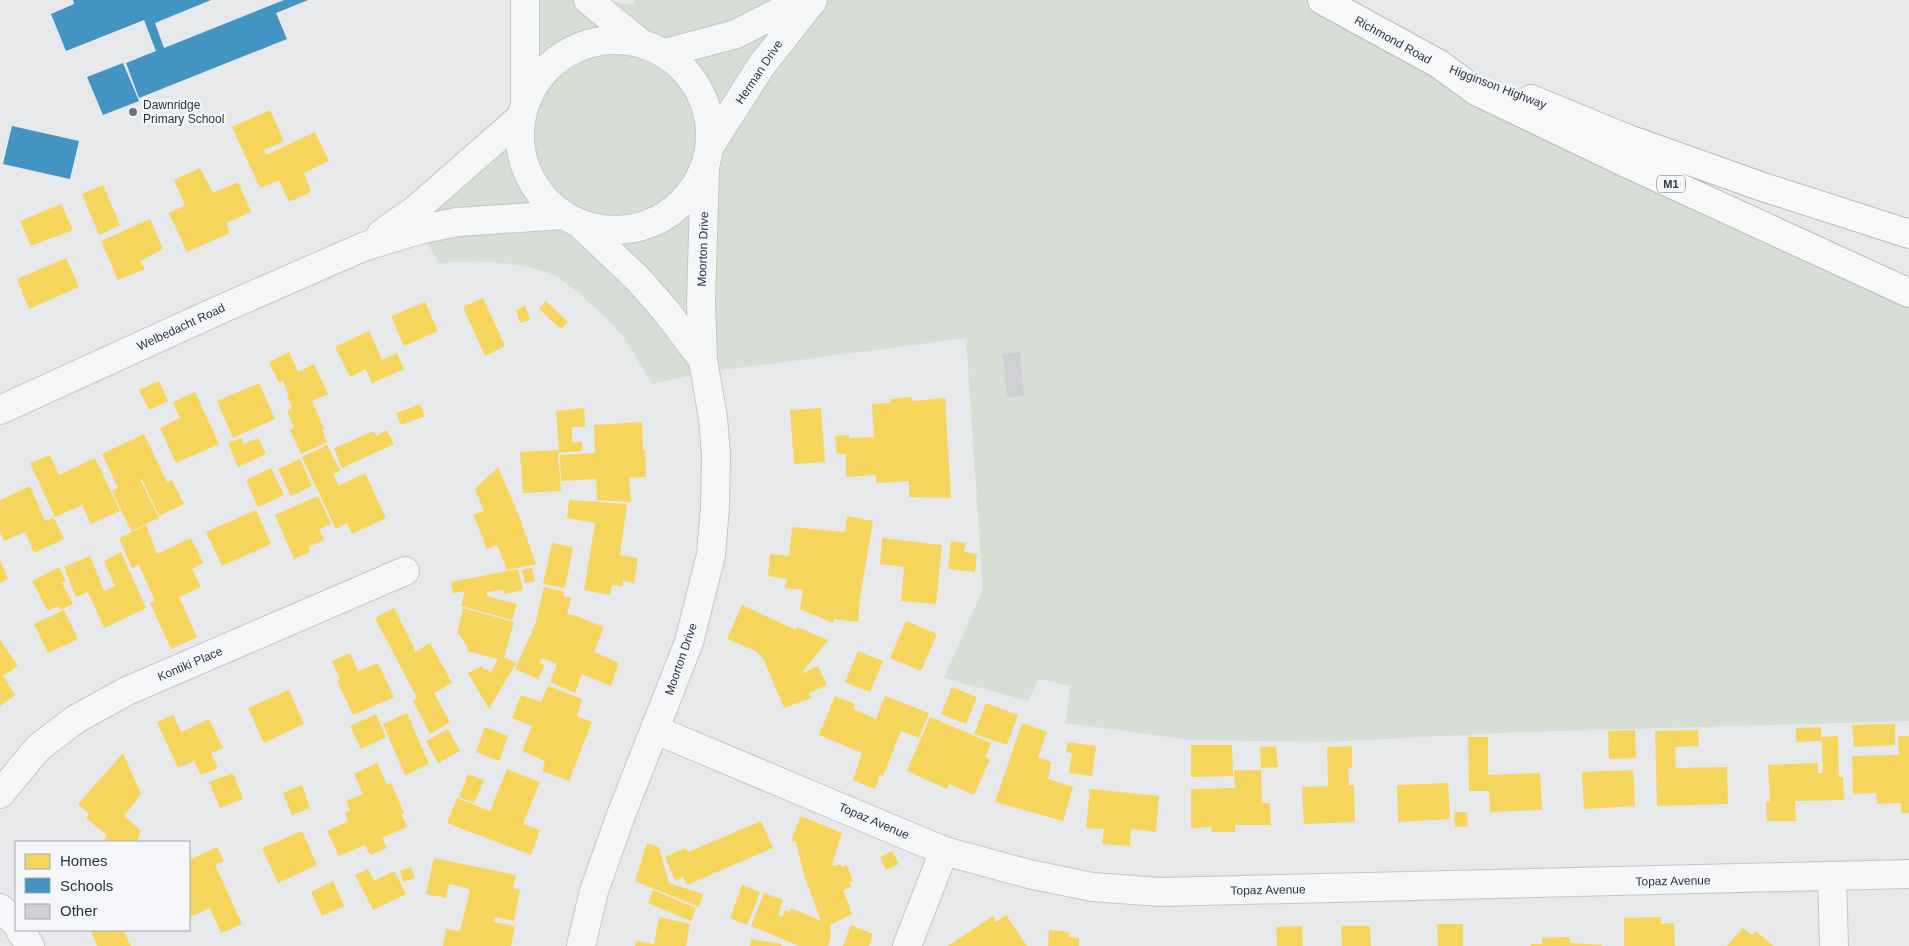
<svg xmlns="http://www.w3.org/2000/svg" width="1909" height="946" font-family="Helvetica,sans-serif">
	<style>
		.green { fill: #d6ded6 }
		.homes { fill: #f6d55c }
		.schools { fill: #4393c3 }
		.building { fill: #ced0d3 }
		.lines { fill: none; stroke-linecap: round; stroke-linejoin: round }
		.minor-casing { stroke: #c4c6c8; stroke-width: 30 }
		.tertiary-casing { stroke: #c4c6c8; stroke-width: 30 }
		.trunk-casing { stroke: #b8bbbf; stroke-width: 30 }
		.minor { stroke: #f5f6f7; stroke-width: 28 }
		.tertiary { stroke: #f5f6f7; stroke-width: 28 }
		.trunk { stroke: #f8f8f8; stroke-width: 28 }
		.poi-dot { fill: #6c737f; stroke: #f4f6f9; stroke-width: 2 }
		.labels { text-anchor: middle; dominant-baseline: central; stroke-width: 5; stroke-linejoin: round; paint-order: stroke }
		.shield { fill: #f4f6f9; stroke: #676e7b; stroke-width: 1 }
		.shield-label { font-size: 11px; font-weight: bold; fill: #2b3445 }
		.street-label { font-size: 12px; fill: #2b3445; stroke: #f4f6f9 }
		.poi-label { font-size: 12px; fill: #2b3445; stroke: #f4f6f9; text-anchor: start }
	</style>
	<rect width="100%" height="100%" fill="#e6e8ea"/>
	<!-- green -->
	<path class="green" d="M 524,0 L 605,0 L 633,5 L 635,0 L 1314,0 L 1909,295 L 1909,721 L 1522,732 L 1326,742 L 1190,740 L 1065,723 L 1071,686 L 1039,679 L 1028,701 L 944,678 L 983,589 L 966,338 L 708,372 L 652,384 C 643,369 634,353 624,338 C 614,324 569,282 553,275 C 517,260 477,261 439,263 L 409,212 L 519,117 Z"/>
	<!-- homes -->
	<path class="homes" d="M 270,110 L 284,141 L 264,150 L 266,155 L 315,132 L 329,161 L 304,173 L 311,192 L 289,202 L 279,180 L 260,188 L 232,127 Z
		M 200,168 L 213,193 L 238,182 L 251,212 L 226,223 L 230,233 L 187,252 L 169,213 L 185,205 L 174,180 Z
		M 103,185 L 120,225 L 99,235 L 82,194 Z
		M 61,204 L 73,230 L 31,246 L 20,221 Z
		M 150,219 L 163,249 L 140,261 L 145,269 L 118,280 L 101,241 Z
		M 66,258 L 79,287 L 29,309 L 17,279 Z
		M 483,298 L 505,346 L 485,356 L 463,307 Z
		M 546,301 L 568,322 L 561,329 L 539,309 Z
		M 425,302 L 438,331 L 404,346 L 391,316 Z
		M 525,306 L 530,320 L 520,323 L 516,310 Z
		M 369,331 L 382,360 L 397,353 L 404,369 L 372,383 L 366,369 L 350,377 L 335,347 Z
		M 289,352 L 298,372 L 314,364 L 328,394 L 312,401 L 324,429 L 322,430 L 327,442 L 301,454 L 290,430 L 294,428 L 287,411 L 292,408 L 287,396 L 289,395 L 283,381 L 279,383 L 269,362 Z
		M 159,381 L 168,401 L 149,410 L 139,390 Z
		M 259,383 L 275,419 L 233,438 L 217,401 Z
		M 195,392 L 219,444 L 176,463 L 160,428 L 180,418 L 173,402 Z
		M 912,397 L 912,401 L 945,398 L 951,498 L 909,497 L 909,481 L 876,483 L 876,475 L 846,477 L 846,454 L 837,454 L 835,436 L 849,435 L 849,438 L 874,437 L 872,404 L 890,403 L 890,399 Z
		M 420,404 L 425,416 L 401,425 L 396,413 Z
		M 584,408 L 585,427 L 572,427 L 572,442 L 582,442 L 582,451 L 558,453 L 561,491 L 523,493 L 520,452 L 559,450 L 556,411 Z
		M 821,408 L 825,462 L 794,464 L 790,410 Z
		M 642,422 L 643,450 L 645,450 L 646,477 L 629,478 L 631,502 L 597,500 L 596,479 L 561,481 L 560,455 L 595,453 L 594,425 Z
		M 387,430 L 394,444 L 342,468 L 334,448 L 374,431 L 376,436 Z
		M 144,434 L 167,482 L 172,480 L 184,504 L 159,516 L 142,479 L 140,479 L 159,518 L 131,531 L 112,491 L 118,488 L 102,454 Z
		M 241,438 L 244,444 L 258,438 L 266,454 L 238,467 L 228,443 Z
		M 327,445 L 340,470 L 333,474 L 339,486 L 365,473 L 386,518 L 352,534 L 347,523 L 336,529 L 302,457 Z
		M 50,455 L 59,475 L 95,458 L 120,511 L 91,524 L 82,505 L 55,517 L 30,463 Z
		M 300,459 L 312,486 L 291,496 L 278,469 Z
		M 498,467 L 519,516 L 536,564 L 507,570 L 497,545 L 487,549 L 480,531 L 473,515 L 484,511 L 475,489 Z
		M 271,468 L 284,495 L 258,507 L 246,480 Z
		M 30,486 L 45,521 L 54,518 L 64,539 L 34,553 L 25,532 L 4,541 L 0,532 L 0,500 Z
		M 318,496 L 331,524 L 319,529 L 324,540 L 308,547 L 310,552 L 294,559 L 275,515 Z
		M 569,500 L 627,504 L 620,555 L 638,558 L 634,583 L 623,581 L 623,586 L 612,585 L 610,595 L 584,590 L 595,523 L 567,518 Z
		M 256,510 L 271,544 L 222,566 L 206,532 Z
		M 847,516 L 873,521 L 860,597 L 858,622 L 834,619 L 833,623 L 800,609 L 803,590 L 785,588 L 787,579 L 768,576 L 770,554 L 789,556 L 792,527 L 845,532 Z
		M 146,525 L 157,554 L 191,538 L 203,563 L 192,569 L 201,587 L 179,597 L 197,637 L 171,649 L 150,603 L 155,601 L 139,565 L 132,568 L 119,538 Z
		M 882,538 L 942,545 L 936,604 L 901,601 L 904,567 L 880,564 Z
		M 951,541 L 966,543 L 964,552 L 977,554 L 975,572 L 948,569 Z
		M 552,543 L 573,547 L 565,588 L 543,584 Z
		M 121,552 L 146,608 L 104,628 L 88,592 L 76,597 L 64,567 L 90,556 L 104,591 L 115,586 L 104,561 Z
		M 0,560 L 8,579 L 0,583 Z
		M 59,567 L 66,581 L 62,583 L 73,604 L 60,610 L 58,606 L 48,611 L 32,581 Z
		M 532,568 L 535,581 L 525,583 L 522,570 Z
		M 518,569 L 523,590 L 504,594 L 504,590 L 487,592 L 487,596 L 517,604 L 512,620 L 461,606 L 465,591 L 453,593 L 451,582 Z
		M 544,587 L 564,592 L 563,596 L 571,598 L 567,614 L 576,616 L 604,627 L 594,652 L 619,663 L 611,686 L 582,674 L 575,693 L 550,682 L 557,664 L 542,658 L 540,663 L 545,665 L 538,679 L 515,669 L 535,625 Z
		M 742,605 L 796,630 L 797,627 L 828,640 L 801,674 L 818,666 L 827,685 L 809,693 L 811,698 L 784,708 L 764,660 L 756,651 L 727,639 Z
		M 394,608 L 413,645 L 415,652 L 430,643 L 452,683 L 434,693 L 450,722 L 430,734 L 413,701 L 417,698 L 375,618 Z
		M 463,608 L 514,622 L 504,657 L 516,663 L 489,709 L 468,673 L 482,666 L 484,670 L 488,669 L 490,674 L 498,659 L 467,651 L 468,649 L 460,635 L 457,634 Z
		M 64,610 L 78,639 L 48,653 L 34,624 Z
		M 906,621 L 937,634 L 921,671 L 890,658 Z
		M 0,640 L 18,666 L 3,676 L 15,695 L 0,706 Z
		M 858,651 L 883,661 L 870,692 L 845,682 Z
		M 350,653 L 358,671 L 378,663 L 394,697 L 353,715 L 337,681 L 340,680 L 332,661 Z
		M 548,686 L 582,699 L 577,716 L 592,722 L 569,781 L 542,771 L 545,761 L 522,751 L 532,726 L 512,718 L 521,695 L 541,702 Z
		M 952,687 L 977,697 L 966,724 L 941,714 Z
		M 289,690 L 304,724 L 264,743 L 248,708 Z
		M 835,696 L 855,704 L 853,709 L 876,719 L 885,696 L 929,713 L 919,738 L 901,731 L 883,776 L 880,775 L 875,789 L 853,780 L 862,753 L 819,735 Z
		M 986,703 L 1018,715 L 1007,745 L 974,734 Z
		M 407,713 L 429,764 L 405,775 L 383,724 Z
		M 376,714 L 386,737 L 361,749 L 350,726 Z
		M 173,715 L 181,732 L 209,719 L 223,748 L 211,753 L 218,768 L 201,775 L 194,761 L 178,768 L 157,722 Z
		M 930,717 L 991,743 L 985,757 L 990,759 L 974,795 L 949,784 L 947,789 L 907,771 Z
		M 1022,723 L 1047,732 L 1038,757 L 1051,762 L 1048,779 L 1073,787 L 1063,821 L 995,802 Z
		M 1895,724 L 1895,745 L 1854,747 L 1852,725 Z
		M 485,727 L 508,736 L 499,761 L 476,752 Z
		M 1821,727 L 1821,737 L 1838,736 L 1839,777 L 1843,777 L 1844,800 L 1795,801 L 1796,821 L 1767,821 L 1766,802 L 1770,801 L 1768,765 L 1818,763 L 1818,773 L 1823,773 L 1822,741 L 1796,742 L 1796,728 Z
		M 448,729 L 460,751 L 438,763 L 426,741 Z
		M 1635,730 L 1636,758 L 1609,759 L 1608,731 Z
		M 1698,730 L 1699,746 L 1675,747 L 1676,768 L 1727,767 L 1728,804 L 1657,806 L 1655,731 Z
		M 1898,736 L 1909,736 L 1909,813 L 1901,813 L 1901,803 L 1877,804 L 1876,793 L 1853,794 L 1852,756 L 1899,755 Z
		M 1468,737 L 1488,737 L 1488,775 L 1540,773 L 1542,810 L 1490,812 L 1489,791 L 1469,791 Z
		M 1068,742 L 1096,746 L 1092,776 L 1069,773 L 1072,753 L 1066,752 Z
		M 1191,745 L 1232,745 L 1233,776 L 1191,777 Z
		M 1276,746 L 1278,767 L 1261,768 L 1260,747 Z
		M 1352,746 L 1352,768 L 1348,769 L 1349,785 L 1354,785 L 1355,822 L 1304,824 L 1302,787 L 1328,786 L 1327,747 Z
		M 123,753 L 141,794 L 124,816 L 141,831 L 137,842 L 115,842 L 104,840 L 107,835 L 86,818 L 89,814 L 78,804 Z
		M 377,763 L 387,785 L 391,783 L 404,813 L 401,814 L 407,827 L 382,838 L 387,848 L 370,855 L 365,845 L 339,856 L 327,831 L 348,821 L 345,813 L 350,810 L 346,801 L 363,794 L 354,774 Z
		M 507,769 L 540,782 L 523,824 L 540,830 L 531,855 L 447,823 L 457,798 L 490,811 Z
		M 1234,770 L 1261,770 L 1262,803 L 1270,803 L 1271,825 L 1235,825 L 1235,832 L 1211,832 L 1212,827 L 1191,828 L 1191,789 L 1235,788 Z
		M 1633,770 L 1635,806 L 1584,809 L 1582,772 Z
		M 233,773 L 243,799 L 220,808 L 209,782 Z
		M 468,774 L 484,780 L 474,803 L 459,797 Z
		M 1448,783 L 1450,819 L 1398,822 L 1397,785 Z
		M 302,785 L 310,808 L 292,815 L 283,793 Z
		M 1090,789 L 1159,796 L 1156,832 L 1131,829 L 1130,846 L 1102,844 L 1104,829 L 1086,828 Z
		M 1454,812 L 1467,812 L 1468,826 L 1455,827 Z
		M 801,816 L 842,833 L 832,864 L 834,866 L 840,864 L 842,867 L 847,865 L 853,881 L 849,882 L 851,887 L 843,890 L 852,914 L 830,925 L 831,936 L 828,946 L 799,946 L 751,926 L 764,893 L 783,900 L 778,915 L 782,917 L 785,910 L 789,912 L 791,908 L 821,921 L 804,875 L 796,842 L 791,840 Z
		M 761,821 L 773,848 L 687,885 L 683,877 L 675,881 L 665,857 L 686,848 L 688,852 Z
		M 302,831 L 317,865 L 278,883 L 262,848 Z
		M 647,843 L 659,847 L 669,883 L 703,894 L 699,907 L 635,881 Z
		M 217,847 L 224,861 L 215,865 L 242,924 L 221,933 L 210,908 L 190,917 L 189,915 L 189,860 Z
		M 892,851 L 899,864 L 886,870 L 880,857 Z
		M 434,858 L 516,875 L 513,888 L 520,890 L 514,921 L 495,917 L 494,922 L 515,926 L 511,946 L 443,946 L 446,929 L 460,931 L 470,889 L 449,884 L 446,898 L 426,894 Z
		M 411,867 L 415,878 L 403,882 L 400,871 Z
		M 368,869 L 374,881 L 394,871 L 406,894 L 373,910 L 355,875 Z
		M 333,881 L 344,906 L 322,916 L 311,892 Z
		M 742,885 L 760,892 L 747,925 L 730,918 Z
		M 653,890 L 696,908 L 691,921 L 648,903 Z
		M 1006,915 L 1027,946 L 948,946 L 993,916 L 996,922 Z
		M 659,917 L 690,924 L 686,946 L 635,946 L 636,941 L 654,944 Z
		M 1661,917 L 1661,924 L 1674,923 L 1675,946 L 1624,946 L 1624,918 Z
		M 1437,924 L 1463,924 L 1463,946 L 1438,946 Z
		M 851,925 L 873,934 L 869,946 L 843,946 Z
		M 1302,926 L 1303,946 L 1277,946 L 1276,927 Z
		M 1341,926 L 1370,926 L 1371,946 L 1342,946 Z
		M 1743,928 L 1752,935 L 1756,931 L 1773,946 L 1727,946 Z
		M 93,930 L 123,930 L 131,946 L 97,946 L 91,931 Z
		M 1049,930 L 1069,932 L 1069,937 L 1079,938 L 1079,946 L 1048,946 Z
		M 1569,937 L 1570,943 L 1602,945 L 1602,946 L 1531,946 L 1531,944 L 1542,944 L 1542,938 Z
		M 751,939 L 782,944 L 781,946 L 750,946 Z"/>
	<!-- schools -->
	<path class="schools" d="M 73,0 L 211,0 L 155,23 L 164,48 L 284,0 L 308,0 L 276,13 L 287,39 L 139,98 L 126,63 L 156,51 L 144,20 L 66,51 L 51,14 L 74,4 Z
		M 123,63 L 139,101 L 103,115 L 87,77 Z
		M 12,126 L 79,141 L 70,179 L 3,164 Z"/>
	<!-- building -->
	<path class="building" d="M 1020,352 L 1024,396 L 1007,397 L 1003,354 Z"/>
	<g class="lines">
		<!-- minor casing -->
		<g class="minor-casing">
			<path id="minor" d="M 656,730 L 944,851 L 1029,874 L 1092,887 L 1161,892 L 1909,874
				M 0,794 L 38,748 L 76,719 L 127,691 L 405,571
				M 1832,877 L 1834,946
				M 0,908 L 16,923
				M 20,930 L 30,946
				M 907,946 L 944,851"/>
		</g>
		<!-- tertiary casing -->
		<g class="tertiary-casing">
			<path id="tertiary" d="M 525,0 L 525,101
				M 588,0 L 641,43
				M520 135a95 95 0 1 1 190 0a95 95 0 1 1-190 0Z
				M 665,53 L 736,34 L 803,0
				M 710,146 L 761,66 L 813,0
				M 580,224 L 638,279 L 666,311 L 703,360
				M 381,234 L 415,210 L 520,118
				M 0,410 L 217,311 L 363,247 L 419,230 L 457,222 L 563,215
				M 581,946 L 594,891 L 621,815 L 689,642 L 711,555 L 715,507 L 716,455 L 713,418 L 703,360 L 701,303 L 705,167"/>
		</g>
		<!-- trunk casing -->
		<g class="trunk-casing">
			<path id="trunk" d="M 1322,0 L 1439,64 L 1476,91 L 1626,163 L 1909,293
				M 1531,99 L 1628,139 L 1760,186 L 1909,234"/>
		</g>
		<!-- minor -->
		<use href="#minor" class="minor"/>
		<!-- tertiary -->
		<use href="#tertiary" class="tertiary"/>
		<!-- trunk -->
		<use href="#trunk" class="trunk"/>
	</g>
	<!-- markers -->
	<circle class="poi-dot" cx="133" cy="112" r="5"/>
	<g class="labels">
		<!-- shield labels -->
		<rect class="shield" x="1657" y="175.5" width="28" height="17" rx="4"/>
		<g class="shield-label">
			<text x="1671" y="184">M1</text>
		</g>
		<!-- street labels -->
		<g class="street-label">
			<text transform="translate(1393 40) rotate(29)">Richmond Road</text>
			<text transform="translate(759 72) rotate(-56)">Herman Drive</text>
			<text transform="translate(1498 87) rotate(21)">Higginson Highway</text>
			<text transform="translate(703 249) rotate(-88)">Moorton Drive</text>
			<text transform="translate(181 327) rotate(-25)">Welbedacht Road</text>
			<text transform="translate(681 659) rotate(-71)">Moorton Drive</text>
			<text transform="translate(190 664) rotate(-23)">Kontiki Place</text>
			<text transform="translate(874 821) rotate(23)">Topaz Avenue</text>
			<text transform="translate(1673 881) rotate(-1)">Topaz Avenue</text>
			<text transform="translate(1268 890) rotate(-1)">Topaz Avenue</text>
		</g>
		<!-- poi labels -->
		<g class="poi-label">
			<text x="143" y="105">Dawnridge<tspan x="143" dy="14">Primary School</tspan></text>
		</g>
	</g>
	<!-- legend -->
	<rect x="15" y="841" width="175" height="90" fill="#f4f6f9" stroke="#a4a8b1"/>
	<rect x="25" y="854" width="25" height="15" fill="#f6d55c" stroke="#a4a8b1"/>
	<text x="60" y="866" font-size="15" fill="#2b3445">Homes</text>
	<rect x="25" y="878" width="25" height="15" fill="#4393c3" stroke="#a4a8b1"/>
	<text x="60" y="891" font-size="15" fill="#2b3445">Schools</text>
	<rect x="25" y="904" width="25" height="15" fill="#ced0d3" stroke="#a4a8b1"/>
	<text x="60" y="916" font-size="15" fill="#2b3445">Other</text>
</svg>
